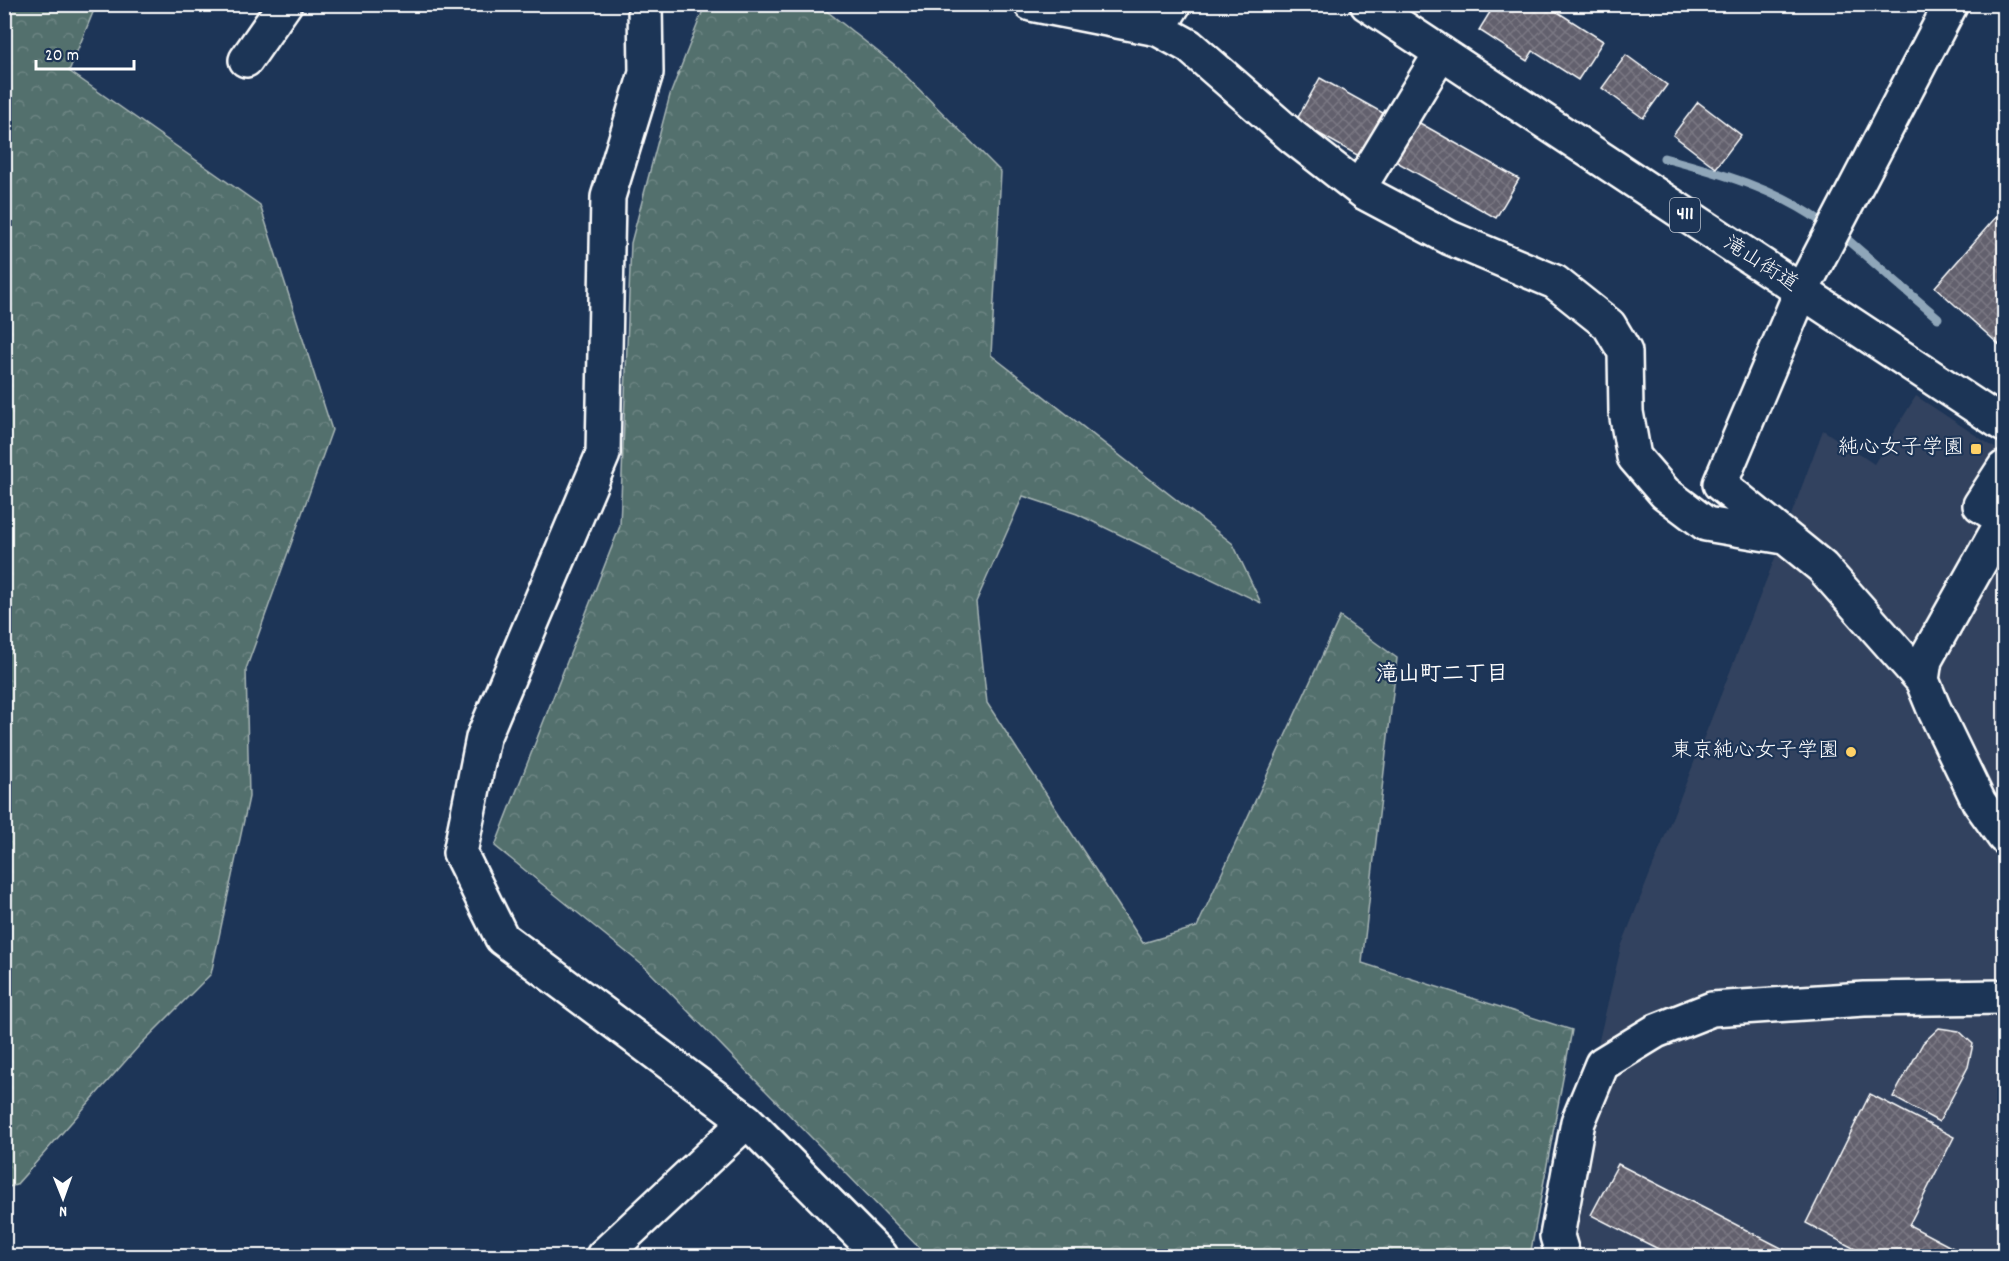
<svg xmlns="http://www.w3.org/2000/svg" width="2009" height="1261" font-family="Dekko,'Klee One',sans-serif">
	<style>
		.built { fill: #32425e }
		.forest { fill: url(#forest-crowns); stroke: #a9b7b6; stroke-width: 1.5 }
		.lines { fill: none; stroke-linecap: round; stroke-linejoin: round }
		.stream { stroke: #8fa6b9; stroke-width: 9 }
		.building { fill: url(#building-cross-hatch); stroke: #fff; stroke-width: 1.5 }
		.minor-casing { stroke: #fff; stroke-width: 38 }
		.highway-casing { stroke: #fff; stroke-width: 38 }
		.minor { stroke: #1d3557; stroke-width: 33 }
		.highway { stroke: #1d3557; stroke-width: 33 }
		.poi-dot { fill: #ffd166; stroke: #1d3557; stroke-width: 2 }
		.labels { text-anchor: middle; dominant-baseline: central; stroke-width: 4.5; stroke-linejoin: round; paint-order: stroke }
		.shield { fill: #1d3557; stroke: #bbc2cd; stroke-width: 1.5 }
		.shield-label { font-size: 20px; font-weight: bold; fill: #fff }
		.street-label { font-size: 21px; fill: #fff; stroke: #1d3557 }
		.poi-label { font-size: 21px; fill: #fff; stroke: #1d3557; text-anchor: end }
		.neighbourhood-label { font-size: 22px; font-weight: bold; fill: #fff; stroke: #1d3557 }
	</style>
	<defs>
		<pattern id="forest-crowns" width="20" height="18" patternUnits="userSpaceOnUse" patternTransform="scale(1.5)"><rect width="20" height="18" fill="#536f6d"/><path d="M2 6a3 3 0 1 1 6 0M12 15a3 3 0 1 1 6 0" fill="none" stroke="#6d8583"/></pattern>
		<pattern id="building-cross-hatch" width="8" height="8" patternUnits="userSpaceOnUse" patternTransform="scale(1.5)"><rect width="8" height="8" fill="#62606d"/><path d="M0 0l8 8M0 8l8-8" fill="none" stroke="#7a7883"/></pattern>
	</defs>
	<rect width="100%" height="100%" fill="#1d3557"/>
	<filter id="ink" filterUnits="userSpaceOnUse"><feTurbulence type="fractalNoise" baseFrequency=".0167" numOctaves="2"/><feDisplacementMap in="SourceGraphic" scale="12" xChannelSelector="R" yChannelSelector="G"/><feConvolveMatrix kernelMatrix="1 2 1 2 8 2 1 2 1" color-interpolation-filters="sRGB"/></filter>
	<g filter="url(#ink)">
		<!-- built -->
		<path class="built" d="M 1916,396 L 2004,454 L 2004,1256 L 1548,1256 L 1621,947 L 1775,558 L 1823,430 L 1874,464 Z"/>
		<!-- forest -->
		<path class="forest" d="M 5,4 L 96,5 L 69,71 L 260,205 L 332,430 L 246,669 L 249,797 L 211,974 L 138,1047 L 16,1185 L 5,1188 Z
			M 705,5 L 819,5 L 896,66 L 1001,172 L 991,355 L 1233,544 L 1261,603 L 1077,514 L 1023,496 L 976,602 L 987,703 L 1143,943 L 1197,927 L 1340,617 L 1397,658 L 1362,963 L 1572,1030 L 1530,1256 L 927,1256 L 646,968 L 495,846 L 620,526 L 631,243 L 670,95 Z"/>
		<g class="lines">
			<!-- stream -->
			<path class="stream" d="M 1664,158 C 1720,173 1774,188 1822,222
				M 1843,236 L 1938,318"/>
		</g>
		<!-- building -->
		<path class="building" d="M 1495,4 L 1545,4 L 1603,41 L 1578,80 L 1533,51 L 1527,61 L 1479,30 Z
			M 1626,55 L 1667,85 L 1643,118 L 1602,88 Z
			M 1320,78 L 1383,113 L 1359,156 L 1296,121 Z
			M 1698,102 L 1741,135 L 1716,168 L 1673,135 Z
			M 1411,118 L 1519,179 L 1496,218 L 1388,157 Z
			M 1996,217 L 2004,225 L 2004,349 L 1935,287 Z
			M 1939,1028 L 1959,1031 L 1973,1044 L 1968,1067 L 1939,1122 L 1893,1097 L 1923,1043 Z
			M 1870,1094 L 1954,1137 L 1909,1225 L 1968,1256 L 1868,1256 L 1806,1223 Z
			M 1618,1164 L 1797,1256 L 1672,1256 L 1591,1215 Z"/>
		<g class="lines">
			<!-- minor casing -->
			<g class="minor-casing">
				<path id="minor" d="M 645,4 L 646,73 L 608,197 L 603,454 L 483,738 L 460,853 L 502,938 L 747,1121 L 881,1256
					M 1031,4 L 1158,29 L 1189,46 L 1293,137 L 1365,193 L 1450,238 L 1555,282 L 1609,325 L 1625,352 L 1626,412 L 1634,457 L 1665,493 L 1706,524 L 1784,537
					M 1158,29 L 1174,4
					M 246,60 L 285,4
					M 1359,188 L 1441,53
					M 2004,468 L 1980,505 L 2004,520
					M 2004,519 L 1925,660 L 1922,680 L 1934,709 L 1979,802 L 2004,837
					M 1922,680 L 1822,567 L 1720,484 L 1801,292 L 1951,4
					M 603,1256 L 747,1121
					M 1563,1256 L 1557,1236 L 1578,1122 L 1602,1064 L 1656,1031 L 1712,1009 L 1864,999 L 2004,997"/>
			</g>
			<!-- highway casing -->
			<g class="highway-casing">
				<path id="highway" d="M 1367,4 L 2004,425"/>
			</g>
			<!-- minor -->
			<use href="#minor" class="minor"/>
			<!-- highway -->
			<use href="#highway" class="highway"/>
		</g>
	</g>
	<!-- markers -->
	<g class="poi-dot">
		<rect x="1970" y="443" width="12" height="12" rx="3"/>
		<circle cx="1851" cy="752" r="6"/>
	</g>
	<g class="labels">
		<!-- shield labels -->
		<rect class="shield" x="1670" y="198" width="30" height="34" rx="4.5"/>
		<g class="shield-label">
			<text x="1685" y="215">411</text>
		</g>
		<!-- street labels -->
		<g class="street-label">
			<text transform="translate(1760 265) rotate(33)">滝山街道</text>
		</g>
		<!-- poi labels -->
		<g class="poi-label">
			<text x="1964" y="449">純心女子学園</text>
			<text x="1839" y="752">東京純心女子学園</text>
		</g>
		<!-- neighbourhood labels -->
		<g class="neighbourhood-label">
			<text x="1442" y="675">滝山町二丁目</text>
		</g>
	</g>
	<!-- margin -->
	<rect width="2009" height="1261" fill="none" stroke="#1d3557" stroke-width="24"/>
	<rect x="12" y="12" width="1985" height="1237" fill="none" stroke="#fff" stroke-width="2" filter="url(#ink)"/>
	<!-- north arrow -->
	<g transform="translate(63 1198) rotate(179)" stroke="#1d3557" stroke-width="4.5" paint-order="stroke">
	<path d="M0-4.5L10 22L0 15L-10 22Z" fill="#ffffff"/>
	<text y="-9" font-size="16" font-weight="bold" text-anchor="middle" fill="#ffffff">N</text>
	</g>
	<!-- scale -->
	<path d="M36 60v9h98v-9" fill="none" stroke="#ffffff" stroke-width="3"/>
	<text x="45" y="60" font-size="18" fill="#ffffff" stroke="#1d3557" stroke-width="4.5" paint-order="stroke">20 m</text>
</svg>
